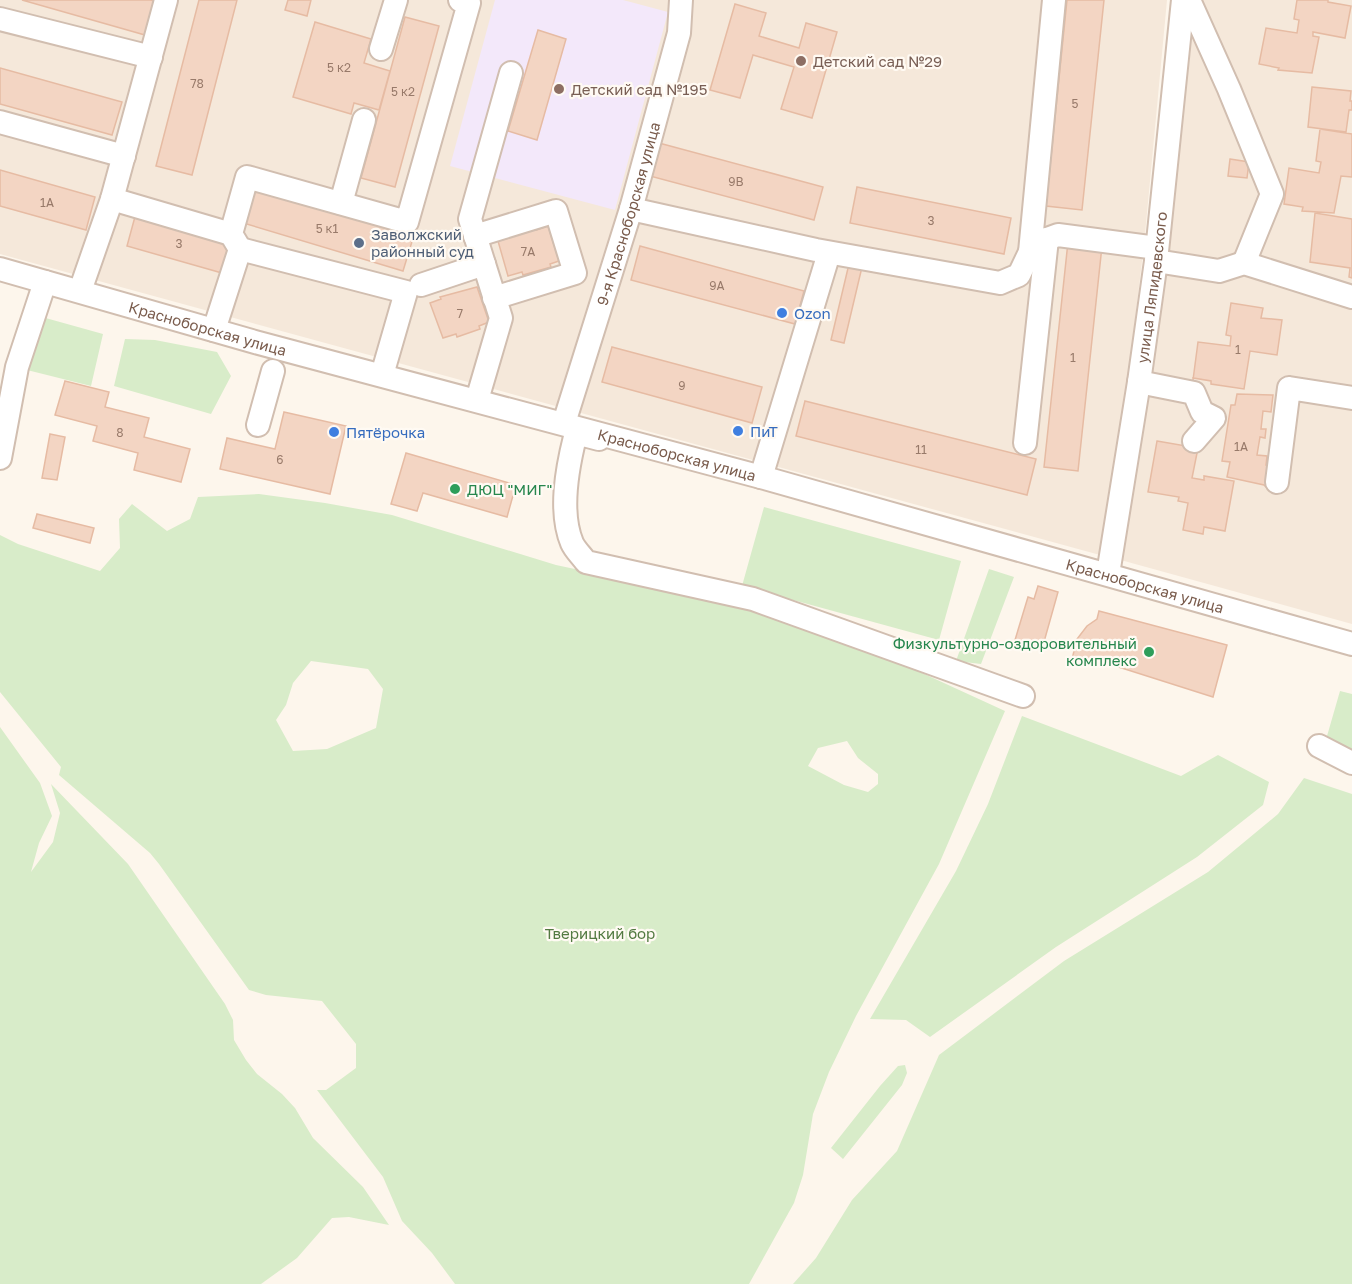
<svg xmlns="http://www.w3.org/2000/svg" width="1352" height="1284" font-family="'Golos Text',sans-serif">
	<style>
		.residential { fill: #f5e8da }
		.education { fill: #f3e8fa }
		.green { fill: #d8ecc9; fill-rule: evenodd }
		.building { fill: #f3d5c3; stroke: #e6bba3; stroke-width: 1.5 }
		.lines { fill: none; stroke-linecap: round; stroke-linejoin: round }
		.minor-casing { stroke: #d1beb0; stroke-width: 26 }
		.minor { stroke: #fff; stroke-width: 22 }
		.education-dot { fill: #8d6e63; stroke: #fffaf3; stroke-width: 2 }
		.service-dot { fill: #5c6f8a; stroke: #fffaf3; stroke-width: 2 }
		.shop-dot { fill: #3f7fe0; stroke: #fffaf3; stroke-width: 2 }
		.leisure-dot { fill: #2e9e5b; stroke: #fffaf3; stroke-width: 2 }
		.labels { text-anchor: middle; dominant-baseline: central; stroke-width: 4.5; stroke-linejoin: round; paint-order: stroke }
		.number-label { font-size: 12px; fill: #987a6a }
		.education-label { font-size: 15px; fill: #785e54; stroke: #fffaf3; text-anchor: start }
		.street-label { font-size: 15px; fill: #7a5c4d; stroke: #fffaf3 }
		.service-label { font-size: 15px; fill: #4e5e75; stroke: #fffaf3; text-anchor: start }
		.shop-label { font-size: 15px; fill: #366cbe; stroke: #fffaf3; text-anchor: start }
		.leisure-label { font-size: 15px; fill: #27864d; stroke: #fffaf3; text-anchor: start }
		.park-label { font-size: 15px; fill: #537a41; stroke: #fffaf3 }
	</style>
	<rect width="100%" height="100%" fill="#fdf6ec"/>
	<!-- residential -->
	<path class="residential" d="M 0,0 L 1167,0 L 1144,245 L 1127,387 L 1100,555 L 0,254 Z
		M 1193,0 L 1352,0 L 1352,624 L 1117,559 L 1152,360 L 1191,48 Z"/>
	<!-- education -->
	<path class="education" d="M 495,0 L 623,0 L 668,12 L 615,210 L 450,166 Z"/>
	<!-- green -->
	<path class="green" d="M 42,317 L 103,334 L 91,386 L 27,370 Z
		M 125,339 L 155,340 L 217,352 L 231,376 L 211,414 L 114,386 Z
		M 259,494 L 325,503 L 392,515 L 556,565 L 800,617 L 1005,711 L 939,864 L 856,1016 L 829,1072 L 813,1114 L 803,1175 L 794,1203 L 749,1284 L 455,1284 L 432,1253 L 402,1221 L 383,1177 L 317,1090 L 326,1090 L 356,1068 L 356,1044 L 322,1001 L 266,995 L 249,990 L 159,864 L 150,853 L 59,775 L 61,767 L 0,692 L 0,535 L 18,544 L 100,571 L 120,548 L 119,519 L 132,504 L 167,531 L 190,519 L 198,497 ZM 311,661 L 368,669 L 383,689 L 376,728 L 327,749 L 293,751 L 276,720 L 286,705 L 293,683 ZM 847,741 L 858,758 L 878,774 L 878,784 L 868,792 L 844,785 L 808,766 L 818,748 Z
		M 764,507 L 961,561 L 939,640 L 742,586 Z
		M 989,569 L 1014,577 L 981,664 L 956,661 Z
		M 1340,691 L 1352,694 L 1352,751 L 1325,743 Z
		M 1022,716 L 1181,776 L 1218,755 L 1269,782 L 1263,805 L 1197,857 L 1056,947 L 930,1037 L 906,1020 L 870,1019 L 956,871 L 988,804 Z
		M 0,727 L 40,783 L 52,816 L 39,843 L 31,872 L 53,842 L 60,813 L 51,784 L 128,864 L 225,1004 L 233,1020 L 234,1040 L 246,1060 L 257,1074 L 282,1094 L 295,1108 L 313,1138 L 363,1187 L 389,1225 L 349,1217 L 332,1218 L 297,1258 L 261,1284 L 0,1284 Z
		M 1304,778 L 1352,794 L 1352,1284 L 793,1284 L 816,1258 L 852,1200 L 897,1151 L 939,1055 L 1064,961 L 1208,872 L 1278,814 Z
		M 905,1065 L 907,1073 L 902,1085 L 843,1159 L 831,1148 L 880,1086 L 898,1066 Z"/>
	<!-- building -->
	<path class="building" d="M 22,0 L 150,0 L 155,1 L 145,35 Z
		M 199,0 L 237,0 L 192,175 L 156,166 Z
		M 288,0 L 311,0 L 307,16 L 285,10 Z
		M 1067,0 L 1104,0 L 1082,210 L 1046,206 Z
		M 1297,0 L 1328,0 L 1328,2 L 1351,6 L 1345,38 L 1313,32 L 1313,36 L 1319,37 L 1312,73 L 1278,70 L 1279,68 L 1259,64 L 1266,28 L 1297,33 L 1299,20 L 1294,19 Z
		M 735,4 L 766,13 L 759,36 L 799,48 L 806,23 L 837,32 L 812,118 L 781,109 L 794,67 L 753,55 L 740,98 L 710,90 Z
		M 405,17 L 439,26 L 395,187 L 361,178 Z
		M 315,22 L 371,39 L 364,63 L 390,71 L 379,110 L 354,103 L 351,114 L 293,97 Z
		M 538,30 L 566,39 L 537,140 L 508,131 Z
		M 0,68 L 122,102 L 112,135 L 0,104 Z
		M 1312,87 L 1351,91 L 1350,101 L 1352,101 L 1352,110 L 1349,110 L 1346,132 L 1308,127 Z
		M 1320,129 L 1352,134 L 1352,177 L 1341,176 L 1334,213 L 1302,211 L 1303,207 L 1284,204 L 1289,168 L 1319,173 L 1321,162 L 1316,161 Z
		M 659,143 L 823,187 L 814,220 L 650,176 Z
		M 1230,159 L 1249,162 L 1247,178 L 1228,176 Z
		M 0,170 L 95,197 L 86,230 L 0,206 Z
		M 251,186 L 414,235 L 403,271 L 240,222 Z
		M 857,187 L 1011,218 L 1004,254 L 850,223 Z
		M 136,213 L 232,241 L 222,273 L 127,246 Z
		M 1315,213 L 1352,219 L 1352,278 L 1349,277 L 1350,268 L 1310,262 Z
		M 548,226 L 559,261 L 550,264 L 551,267 L 523,275 L 522,272 L 508,276 L 498,241 L 509,238 L 508,236 L 535,228 L 536,230 Z
		M 1068,242 L 1102,246 L 1078,471 L 1044,467 Z
		M 640,246 L 804,291 L 795,324 L 631,280 Z
		M 849,264 L 862,267 L 844,343 L 831,340 Z
		M 477,287 L 489,322 L 479,326 L 480,329 L 457,337 L 456,334 L 443,338 L 430,303 L 441,299 L 440,297 Z
		M 1231,303 L 1263,308 L 1261,318 L 1282,320 L 1277,355 L 1250,351 L 1244,389 L 1211,384 L 1211,381 L 1193,378 L 1193,380 L 1198,342 L 1230,346 L 1231,336 L 1226,335 Z
		M 612,347 L 762,387 L 752,423 L 602,382 Z
		M 65,381 L 109,392 L 105,407 L 149,418 L 144,437 L 190,449 L 181,482 L 134,470 L 138,453 L 93,441 L 97,426 L 55,415 Z
		M 1237,394 L 1273,395 L 1271,412 L 1263,411 L 1261,429 L 1266,429 L 1265,438 L 1260,437 L 1257,455 L 1267,456 L 1266,465 L 1272,465 L 1272,482 L 1266,487 L 1264,485 L 1227,477 L 1230,462 L 1222,461 L 1231,405 L 1235,405 Z
		M 805,401 L 1036,459 L 1027,495 L 796,436 Z
		M 284,412 L 346,426 L 330,494 L 220,469 L 227,438 L 275,449 Z
		M 50,434 L 65,437 L 57,480 L 42,478 Z
		M 1157,441 L 1198,448 L 1192,478 L 1204,480 L 1204,476 L 1234,481 L 1225,531 L 1204,527 L 1203,534 L 1183,530 L 1188,503 L 1178,501 L 1179,497 L 1148,492 Z
		M 406,453 L 516,485 L 507,517 L 423,493 L 417,511 L 391,504 Z
		M 37,514 L 94,528 L 90,543 L 33,528 Z
		M 1038,586 L 1058,592 L 1042,649 L 1015,640 L 1028,597 L 1034,599 Z
		M 1099,611 L 1227,645 L 1213,697 L 1106,663 L 1072,659 L 1077,639 L 1087,626 L 1097,619 Z"/>
	<g class="lines">
		<!-- minor casing -->
		<g class="minor-casing">
			<g id="minor">
				<path d="M 1189,0 L 1229,89 L 1272,194 L 1244,263"/>
				<path d="M 0,19 L 151,57"/>
				<path d="M 381,49 L 396,0"/>
				<path d="M 0,122 L 124,156"/>
				<path d="M 112,199 L 231,234"/>
				<path d="M 341,203 L 364,120"/>
				<path d="M 631,209 L 816,250 L 1000,283 L 1019,275 L 1030,252 L 1047,239 L 1058,235 L 1157,248"/>
				<path d="M 475,236 L 556,211 L 575,273 L 494,298"/>
				<path d="M 240,249 L 406,292 L 382,375"/>
				<path d="M 1030,252 L 1054,0"/>
				<path d="M 1156,261 L 1219,271 L 1244,263 L 1352,297"/>
				<path id="s1" d="M 0,269 L 255,342 L 761,477 L 1352,644"/>
				<path d="M 421,285 L 484,264 L 470,219 L 511,73"/>
				<path d="M 80,291 L 112,199 L 166,0"/>
				<path d="M 214,330 L 240,249 L 231,234 L 247,177 L 407,222 L 469,3 L 460,0"/>
				<path d="M 1139,382 L 1194,393 L 1202,412 L 1214,418 L 1194,441"/>
				<path d="M 477,400 L 501,318 L 484,264"/>
				<path id="s2" d="M 564,423 L 631,209 L 679,33 L 681,0"/>
				<path d="M 258,425 L 273,371"/>
				<path d="M 599,439 L 580,434 L 575,437 C 567,469 559,512 572,543 C 575,550 582,556 586,562 L 753,599 L 1023,696"/>
				<path d="M 1025,443 L 1047,239"/>
				<path d="M 0,458 L 17,367 L 45,282"/>
				<path d="M 761,477 L 829,253"/>
				<path d="M 1277,482 L 1289,388 L 1352,398"/>
				<path id="s3" d="M 1108,574 L 1139,382 L 1156,261 L 1183,0"/>
				<path d="M 1319,746 L 1352,763"/>
			</g>
		</g>
		<!-- minor -->
		<use href="#minor" class="minor"/>
	</g>
	<!-- markers -->
	<g class="education-dot">
		<circle cx="801" cy="61" r="6"/>
		<circle cx="559" cy="89" r="6"/>
	</g>
	<circle class="service-dot" cx="359" cy="243" r="6"/>
	<g class="shop-dot">
		<circle cx="782" cy="313" r="6"/>
		<circle cx="738" cy="431" r="6"/>
		<circle cx="334" cy="432" r="6"/>
	</g>
	<g class="leisure-dot">
		<circle cx="455" cy="489" r="6"/>
		<circle cx="1149" cy="652" r="6"/>
	</g>
	<g class="labels">
		<!-- number labels -->
		<g class="number-label">
			<text x="339" y="67">5 к2</text>
			<text x="197" y="83">78</text>
			<text x="403" y="91">5 к2</text>
			<text x="1075" y="103">5</text>
			<text x="736" y="181">9В</text>
			<text x="47" y="202">1А</text>
			<text x="931" y="220">3</text>
			<text x="327" y="228">5 к1</text>
			<text x="179" y="243">3</text>
			<text x="528" y="251">7А</text>
			<text x="717" y="285">9А</text>
			<text x="460" y="313">7</text>
			<text x="1238" y="349">1</text>
			<text x="1073" y="357">1</text>
			<text x="682" y="385">9</text>
			<text x="120" y="432">8</text>
			<text x="1241" y="446">1А</text>
			<text x="921" y="449">11</text>
			<text x="280" y="459">6</text>
		</g>
		<!-- education labels -->
		<g class="education-label">
			<text x="813" y="61">Детский сад №29</text>
			<text x="571" y="89">Детский сад №195</text>
		</g>
		<!-- street labels -->
		<g class="street-label">
			<text stroke="none"><textPath href="#s2" startOffset="219">9-я Красноборская улица</textPath></text>
			<text stroke="none"><textPath href="#s3" startOffset="290">улица Ляпидевского</textPath></text>
			<text stroke="none"><textPath href="#s1" startOffset="216">Красноборская улица</textPath></text>
			<text stroke="none"><textPath href="#s1" startOffset="702">Красноборская улица</textPath></text>
			<text stroke="none"><textPath href="#s1" startOffset="1188">Красноборская улица</textPath></text>
		</g>
		<!-- service labels -->
		<g class="service-label">
			<text x="371" y="234">Заволжский<tspan x="371" dy="17">районный суд</tspan></text>
		</g>
		<!-- shop labels -->
		<g class="shop-label">
			<text x="794" y="313">Ozon</text>
			<text x="750" y="431">ПиТ</text>
			<text x="346" y="432">Пятёрочка</text>
		</g>
		<!-- leisure labels -->
		<g class="leisure-label">
			<text x="467" y="489">ДЮЦ "МИГ"</text>
			<text x="1137" y="643" text-anchor="end">Физкультурно-оздоровительный<tspan x="1137" dy="17">комплекс</tspan></text>
		</g>
		<!-- park labels -->
		<g class="park-label">
			<text x="600" y="933">Тверицкий бор</text>
		</g>
	</g>
</svg>
